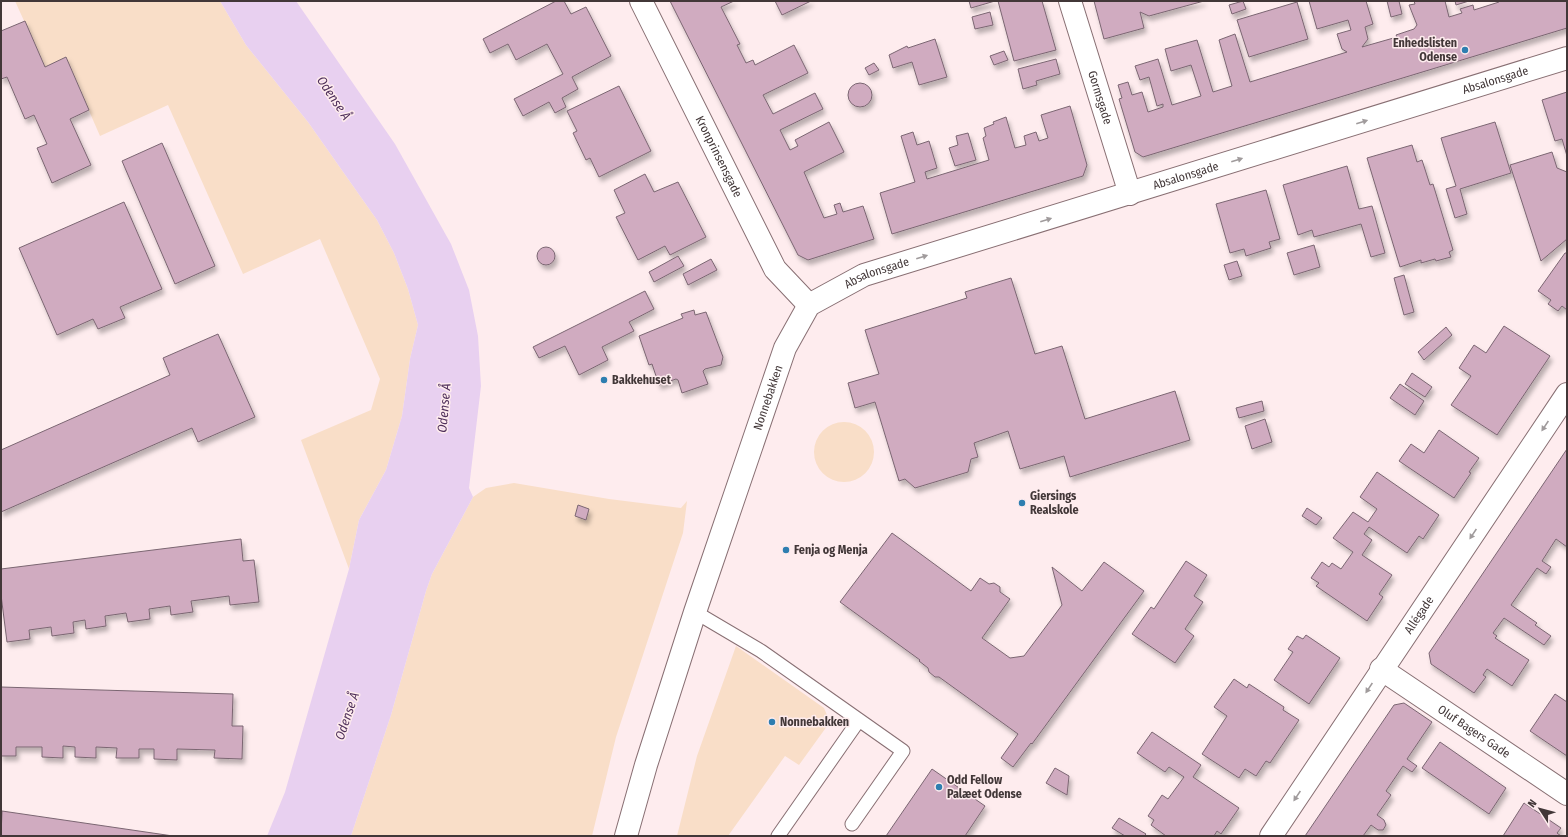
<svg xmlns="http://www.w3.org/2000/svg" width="1568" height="837" font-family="'Fira Sans Condensed',sans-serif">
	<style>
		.green { fill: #f9dec8 }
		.water { fill: #e8d0f0 }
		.building { fill: #d0abc0; stroke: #7b6672; filter: url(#shadow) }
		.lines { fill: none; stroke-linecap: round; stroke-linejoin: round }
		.lane-casing { stroke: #886f73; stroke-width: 15 }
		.street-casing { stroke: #886f73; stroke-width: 24 }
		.secondary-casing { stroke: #886f73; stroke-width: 24 }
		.lane { stroke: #fff; stroke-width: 13 }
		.street { stroke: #fff; stroke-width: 22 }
		.secondary { stroke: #fff; stroke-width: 22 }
		.oneway { fill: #a09b9c }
		.poi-dot { fill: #2e7eb0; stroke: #feecee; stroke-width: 1.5 }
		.labels { text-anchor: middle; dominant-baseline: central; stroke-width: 3; stroke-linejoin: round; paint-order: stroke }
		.poi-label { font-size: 12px; font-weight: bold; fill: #423738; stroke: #feecee; text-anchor: start }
		.street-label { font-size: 12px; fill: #423738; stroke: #feecee }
		.water-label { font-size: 13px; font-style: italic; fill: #50305b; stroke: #feecee }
	</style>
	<defs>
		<filter id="shadow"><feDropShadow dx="2.5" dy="4.5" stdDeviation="2" flood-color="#0004"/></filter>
	</defs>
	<rect width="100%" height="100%" fill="#feecee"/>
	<!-- green -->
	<path class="green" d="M 15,1 L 220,1 L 246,45 L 308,122 L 377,220 L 394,253 L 408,289 L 418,325 L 410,359 L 402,416 L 386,470 L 359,520 L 349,569 L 301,440 L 371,410 L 380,379 L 320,239 L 243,274 L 168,105 L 100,136 L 66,58 L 45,67 Z
		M814 452a30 30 0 1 1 60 0a30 30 0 1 1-60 0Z
		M 514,483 L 609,499 L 681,508 L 687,501 L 683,533 L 616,737 L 592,836 L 351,836 L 391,715 L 426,591 L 432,574 L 473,497 L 486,488 Z
		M 736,646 L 824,708 L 830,722 L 799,765 L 785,756 L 728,836 L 677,836 L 697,756 Z"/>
	<!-- water -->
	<path class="water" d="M 220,1 L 296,1 L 395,144 L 451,244 L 469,290 L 478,336 L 481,386 L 469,488 L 473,497 L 432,574 L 426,591 L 391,715 L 351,836 L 267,836 L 285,792 L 349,569 L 359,520 L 386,470 L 402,416 L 410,359 L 418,325 L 408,289 L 394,253 L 377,220 L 308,122 L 246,45 Z"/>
	<!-- building -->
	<path class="building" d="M 556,1 L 564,1 L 571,14 L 586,7 L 611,56 L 572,77 L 578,89 L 562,98 L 566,107 L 555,113 L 549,102 L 523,116 L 514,99 L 563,74 L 547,44 L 516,60 L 508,44 L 490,53 L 483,39 Z
		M 670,1 L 734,1 L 721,7 L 740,44 L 737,45 L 746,63 L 753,60 L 755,65 L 794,45 L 808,73 L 763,95 L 773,114 L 815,93 L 823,109 L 780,130 L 790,150 L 798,146 L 795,140 L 829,122 L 844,152 L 804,172 L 824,218 L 837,214 L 834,205 L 840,203 L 843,212 L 863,206 L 874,239 L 808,260 L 798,255 Z
		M 775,1 L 811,1 L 782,15 Z
		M 969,1 L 995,1 L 971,8 Z
		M 998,1 L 1042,1 L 1056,50 L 1014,61 Z
		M 1094,1 L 1204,1 L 1149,16 L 1140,12 L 1144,28 L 1104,39 Z
		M 1243,1 L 1246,9 L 1232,14 L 1229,5 Z
		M 1309,1 L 1366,1 L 1373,24 L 1365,27 L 1368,39 L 1362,47 L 1397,37 L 1396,35 L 1414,29 L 1417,25 L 1409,5 L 1415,4 L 1414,1 L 1445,1 L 1449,17 L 1462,13 L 1460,9 L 1473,5 L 1474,10 L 1499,2 L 1498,1 L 1567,1 L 1567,28 L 1143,157 L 1135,152 L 1119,99 L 1122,98 L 1118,85 L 1128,82 L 1132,95 L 1142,92 L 1148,112 L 1163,107 L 1163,104 L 1157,106 L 1149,77 L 1140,80 L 1135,66 L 1158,59 L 1172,105 L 1201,96 L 1191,65 L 1171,71 L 1165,49 L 1197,40 L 1213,92 L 1232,86 L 1219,40 L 1235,34 L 1250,82 L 1347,52 L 1342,49 L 1337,34 L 1351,30 L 1348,20 L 1317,29 Z
		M 1387,1 L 1399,1 L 1402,14 L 1391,17 Z
		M 1455,1 L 1469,1 L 1456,5 Z
		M 1297,2 L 1308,39 L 1249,57 L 1237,20 Z
		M 990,12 L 993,25 L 975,29 L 972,17 Z
		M 25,21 L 45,67 L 66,57 L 89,110 L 70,119 L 91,165 L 52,183 L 37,148 L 47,144 L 34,115 L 25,119 L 7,77 L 1,79 L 1,31 Z
		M 935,39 L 947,77 L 919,85 L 912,62 L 893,68 L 889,55 L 907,46 L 908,48 Z
		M 1004,51 L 1008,60 L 994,65 L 990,56 Z
		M 1056,59 L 1060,74 L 1036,81 L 1037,85 L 1023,89 L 1018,69 Z
		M 874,63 L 879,70 L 869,75 L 865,68 Z
		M848 95a12 12 0 1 1 24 0a12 12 0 1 1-24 0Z
		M 619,86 L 651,151 L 599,177 L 590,158 L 586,160 L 573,133 L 577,131 L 567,111 Z
		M 1567,92 L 1567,156 L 1562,139 L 1555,141 L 1542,100 Z
		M 1070,106 L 1087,165 L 1083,176 L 892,234 L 880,193 L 915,182 L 901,136 L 913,132 L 917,145 L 929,141 L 937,168 L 925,172 L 927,179 L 989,160 L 983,138 L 986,136 L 984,128 L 994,124 L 993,122 L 1006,117 L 1015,148 L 1026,145 L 1024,136 L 1036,132 L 1039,141 L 1048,138 L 1041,115 Z
		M 1495,122 L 1511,173 L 1460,189 L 1467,214 L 1455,218 L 1446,189 L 1456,186 L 1441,138 Z
		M 968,133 L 976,160 L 955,166 L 949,148 L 958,145 L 956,136 Z
		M 162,143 L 215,266 L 175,284 L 122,161 Z
		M 1412,145 L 1417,162 L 1422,160 L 1430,185 L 1433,184 L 1453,250 L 1449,252 L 1451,257 L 1436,261 L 1435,259 L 1421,263 L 1421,260 L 1400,267 L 1367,158 Z
		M 1552,152 L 1557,168 L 1567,172 L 1567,239 L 1541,261 L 1510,165 Z
		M 1347,166 L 1359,209 L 1372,206 L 1385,253 L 1371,257 L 1361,224 L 1314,237 L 1312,230 L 1298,235 L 1283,185 Z
		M 645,174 L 654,192 L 678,182 L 706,237 L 670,255 L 665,246 L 638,260 L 616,217 L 625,213 L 614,190 Z
		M 1266,190 L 1280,239 L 1269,242 L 1271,248 L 1246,256 L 1244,249 L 1230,253 L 1216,204 Z
		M 124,202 L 162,289 L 120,307 L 125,318 L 98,329 L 93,319 L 57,335 L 19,248 Z
		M 1314,245 L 1320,267 L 1294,275 L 1287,253 Z
		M537 256a9 9 0 1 1 18 0a9 9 0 1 1-18 0Z
		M 1565,253 L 1567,253 L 1567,310 L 1562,306 L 1558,311 L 1548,304 L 1551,300 L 1538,291 Z
		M 678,256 L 684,266 L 654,282 L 649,272 Z
		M 711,259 L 717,270 L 688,285 L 683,274 Z
		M 1237,261 L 1242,276 L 1229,280 L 1224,265 Z
		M 1404,275 L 1414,312 L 1404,315 L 1394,278 Z
		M 1011,278 L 1035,354 L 1062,346 L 1085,419 L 1175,391 L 1190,440 L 1070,477 L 1064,456 L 1020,469 L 1008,431 L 974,443 L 978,457 L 971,459 L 968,472 L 915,488 L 905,479 L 899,481 L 875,402 L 855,408 L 848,383 L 879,374 L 865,330 L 967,298 L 965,292 Z
		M 645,291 L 654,309 L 629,322 L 634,331 L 602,347 L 608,360 L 579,375 L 565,346 L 539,358 L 533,347 Z
		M 694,310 L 695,315 L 706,312 L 723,357 L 721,365 L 705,369 L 703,371 L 708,384 L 682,393 L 678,380 L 676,379 L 659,385 L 652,364 L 649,365 L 639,336 L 683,318 L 681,314 Z
		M 1504,326 L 1550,356 L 1497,435 L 1451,405 L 1471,376 L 1459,368 L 1474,345 L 1486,353 Z
		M 1446,327 L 1452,335 L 1424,360 L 1418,352 Z
		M 218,334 L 255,417 L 198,442 L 192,428 L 1,512 L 1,450 L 170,375 L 163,358 Z
		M 1412,373 L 1432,387 L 1425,397 L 1405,384 Z
		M 1400,384 L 1424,401 L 1415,415 L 1390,398 Z
		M 1262,401 L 1264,411 L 1239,418 L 1236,408 Z
		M 1265,419 L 1272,442 L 1252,449 L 1245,426 Z
		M 1439,430 L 1479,458 L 1469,472 L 1471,473 L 1454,498 L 1399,461 L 1411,444 L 1424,453 Z
		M 1567,449 L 1567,547 L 1556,539 L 1542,561 L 1551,567 L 1546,574 L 1537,568 L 1511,605 L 1537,623 L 1535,625 L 1551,636 L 1544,645 L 1504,618 L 1493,633 L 1497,636 L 1495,638 L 1529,660 L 1512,686 L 1487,669 L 1483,675 L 1486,677 L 1474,693 L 1431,664 L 1429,653 Z
		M 1377,472 L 1439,515 L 1423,539 L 1419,536 L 1407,553 L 1369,527 L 1364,534 L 1372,540 L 1362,555 L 1392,575 L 1379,594 L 1383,597 L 1367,621 L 1316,586 L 1319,583 L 1311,578 L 1322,562 L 1329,567 L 1332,563 L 1341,569 L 1353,552 L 1333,538 L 1353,512 L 1368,522 L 1377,509 L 1360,497 Z
		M 578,505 L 589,509 L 586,520 L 575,516 Z
		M 1307,508 L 1322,518 L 1316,525 L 1302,516 Z
		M 892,533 L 971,591 L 980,578 L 989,584 L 994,583 L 1000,587 L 1000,592 L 1010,599 L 982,638 L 1010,658 L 1024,656 L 1062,605 L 1052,567 L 1082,591 L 1104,562 L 1144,591 L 1032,744 L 1031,743 L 1013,767 L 1001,758 L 1018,734 L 939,677 L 935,677 L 929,672 L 928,668 L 919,661 L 920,660 L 840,602 Z
		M 241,539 L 243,561 L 254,560 L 259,602 L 230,605 L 229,596 L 191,601 L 193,612 L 171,615 L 170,606 L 149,609 L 150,619 L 128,622 L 126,613 L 105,616 L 106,626 L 86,629 L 85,620 L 73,622 L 74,633 L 52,636 L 51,627 L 29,630 L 30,639 L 7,642 L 1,595 L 1,569 Z
		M 1186,561 L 1207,575 L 1194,596 L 1203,602 L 1185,629 L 1194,636 L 1175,663 L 1132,634 L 1151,607 L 1154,609 Z
		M 1306,635 L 1340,658 L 1309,704 L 1274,680 L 1293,652 L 1288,649 L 1297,636 L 1303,639 Z
		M 1234,679 L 1247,688 L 1249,684 L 1284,707 L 1283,710 L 1299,720 L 1270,763 L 1266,761 L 1256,776 L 1245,769 L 1239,778 L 1202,754 L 1227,716 L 1214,707 Z
		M 1,687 L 233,694 L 232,726 L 243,726 L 242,759 L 214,758 L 215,750 L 177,749 L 177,760 L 154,759 L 154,749 L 139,749 L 139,758 L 116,758 L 117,748 L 96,747 L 96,758 L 75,757 L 75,747 L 63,746 L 63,758 L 42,757 L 42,747 L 16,747 L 16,756 L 1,756 Z
		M 1555,694 L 1567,702 L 1567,756 L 1530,731 Z
		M 1404,703 L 1432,722 L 1407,759 L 1417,766 L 1412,772 L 1403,766 L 1386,791 L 1391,795 L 1377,815 L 1384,820 L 1386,825 L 1383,830 L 1378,830 L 1371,825 L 1363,836 L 1305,836 L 1394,705 Z
		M 1152,732 L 1201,765 L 1193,777 L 1239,808 L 1221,834 L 1217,831 L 1214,836 L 1166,836 L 1151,825 L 1154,820 L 1148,816 L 1162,795 L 1168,799 L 1184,777 L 1169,767 L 1165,772 L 1137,753 Z
		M 1440,742 L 1506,788 L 1489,814 L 1422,768 Z
		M 1055,768 L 1069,776 L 1067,795 L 1046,783 Z
		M 932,769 L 985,806 L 965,836 L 886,836 Z
		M 1524,803 L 1561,828 L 1557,833 L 1561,836 L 1503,836 Z
		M 2,811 L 173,836 L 1,836 Z
		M 1119,818 L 1146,834 L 1144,836 L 1125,836 L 1112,828 Z"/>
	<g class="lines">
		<!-- lane casing -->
		<g class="lane-casing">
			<path id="lane" d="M 695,612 L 761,651 L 859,720 L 778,836
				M 852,824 L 903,751 L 859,720"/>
		</g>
		<!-- street casing -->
		<g class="street-casing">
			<g id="street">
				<path id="s1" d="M 641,1 L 775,269 L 809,305"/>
				<path id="s2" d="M 1070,1 L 1130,194"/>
				<path id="s3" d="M 1381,669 L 1567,794"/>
			</g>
		</g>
		<!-- secondary casing -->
		<g class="secondary-casing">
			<g id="secondary">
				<path id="s4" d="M 626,836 L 646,765 L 695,612 L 785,348 L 809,305 L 864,275 L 1567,58"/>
				<path id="s5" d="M 1271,836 L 1567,394"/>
			</g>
		</g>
		<!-- lane -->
		<use href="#lane" class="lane"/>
		<!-- street -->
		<use href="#street" class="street"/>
		<!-- secondary -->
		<use href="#secondary" class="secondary"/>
	</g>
	<!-- one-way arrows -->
	<defs><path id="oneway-solid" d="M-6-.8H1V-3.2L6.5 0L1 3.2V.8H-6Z"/></defs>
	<g class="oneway">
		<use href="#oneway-solid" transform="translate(1362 122) rotate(-17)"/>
		<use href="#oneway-solid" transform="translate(1237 160) rotate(-17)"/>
		<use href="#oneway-solid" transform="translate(1046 220) rotate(-17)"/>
		<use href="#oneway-solid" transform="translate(922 257) rotate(-17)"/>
		<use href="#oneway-solid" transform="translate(1545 426) rotate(124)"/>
		<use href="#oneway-solid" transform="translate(1473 534) rotate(124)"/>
		<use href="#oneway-solid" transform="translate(1369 688) rotate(124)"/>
		<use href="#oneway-solid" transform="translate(1297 796) rotate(124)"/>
	</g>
	<!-- markers -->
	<g class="poi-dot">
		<circle cx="1465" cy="50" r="4"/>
		<circle cx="604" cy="380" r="4"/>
		<circle cx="1022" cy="503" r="4"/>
		<circle cx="786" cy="550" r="4"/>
		<circle cx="772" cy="722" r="4"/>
		<circle cx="939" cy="787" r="4"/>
	</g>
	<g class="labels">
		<!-- poi labels -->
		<g class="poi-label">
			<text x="1457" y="43" text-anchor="end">Enhedslisten<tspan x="1457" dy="14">Odense</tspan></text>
			<text x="612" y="380">Bakkehuset</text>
			<text x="1030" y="496">Giersings<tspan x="1030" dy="14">Realskole</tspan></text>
			<text x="794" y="550">Fenja og Menja</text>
			<text x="780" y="722">Nonnebakken</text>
			<text x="947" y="780">Odd Fellow<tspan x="947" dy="14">Palæet Odense</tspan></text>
		</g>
		<!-- street labels -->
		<g class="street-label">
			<text stroke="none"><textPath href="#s4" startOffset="1286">Absalonsgade</textPath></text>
			<text stroke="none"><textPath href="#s2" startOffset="101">Gormsgade</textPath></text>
			<text stroke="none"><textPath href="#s1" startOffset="174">Kronprinsensgade</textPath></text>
			<text stroke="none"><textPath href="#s4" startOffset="962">Absalonsgade</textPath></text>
			<text stroke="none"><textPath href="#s4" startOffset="638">Absalonsgade</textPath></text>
			<text stroke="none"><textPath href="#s4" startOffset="461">Nonnebakken</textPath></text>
			<text stroke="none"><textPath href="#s5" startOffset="266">Allégade</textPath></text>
			<text stroke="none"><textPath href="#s3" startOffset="112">Oluf Bagers Gade</textPath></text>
		</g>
		<!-- water labels -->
		<g class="water-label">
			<text transform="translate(334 98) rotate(56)">Odense Å</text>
			<text transform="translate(444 408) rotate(-85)">Odense Å</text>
			<text transform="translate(347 716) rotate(-71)">Odense Å</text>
		</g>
	</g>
	<!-- border -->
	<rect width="1568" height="837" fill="none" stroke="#423738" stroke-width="4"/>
	<!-- north arrow -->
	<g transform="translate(1540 809) rotate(306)" stroke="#feecee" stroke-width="3" paint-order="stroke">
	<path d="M0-3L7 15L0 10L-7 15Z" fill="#423738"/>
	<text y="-6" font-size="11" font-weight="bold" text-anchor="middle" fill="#423738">N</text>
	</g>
</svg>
